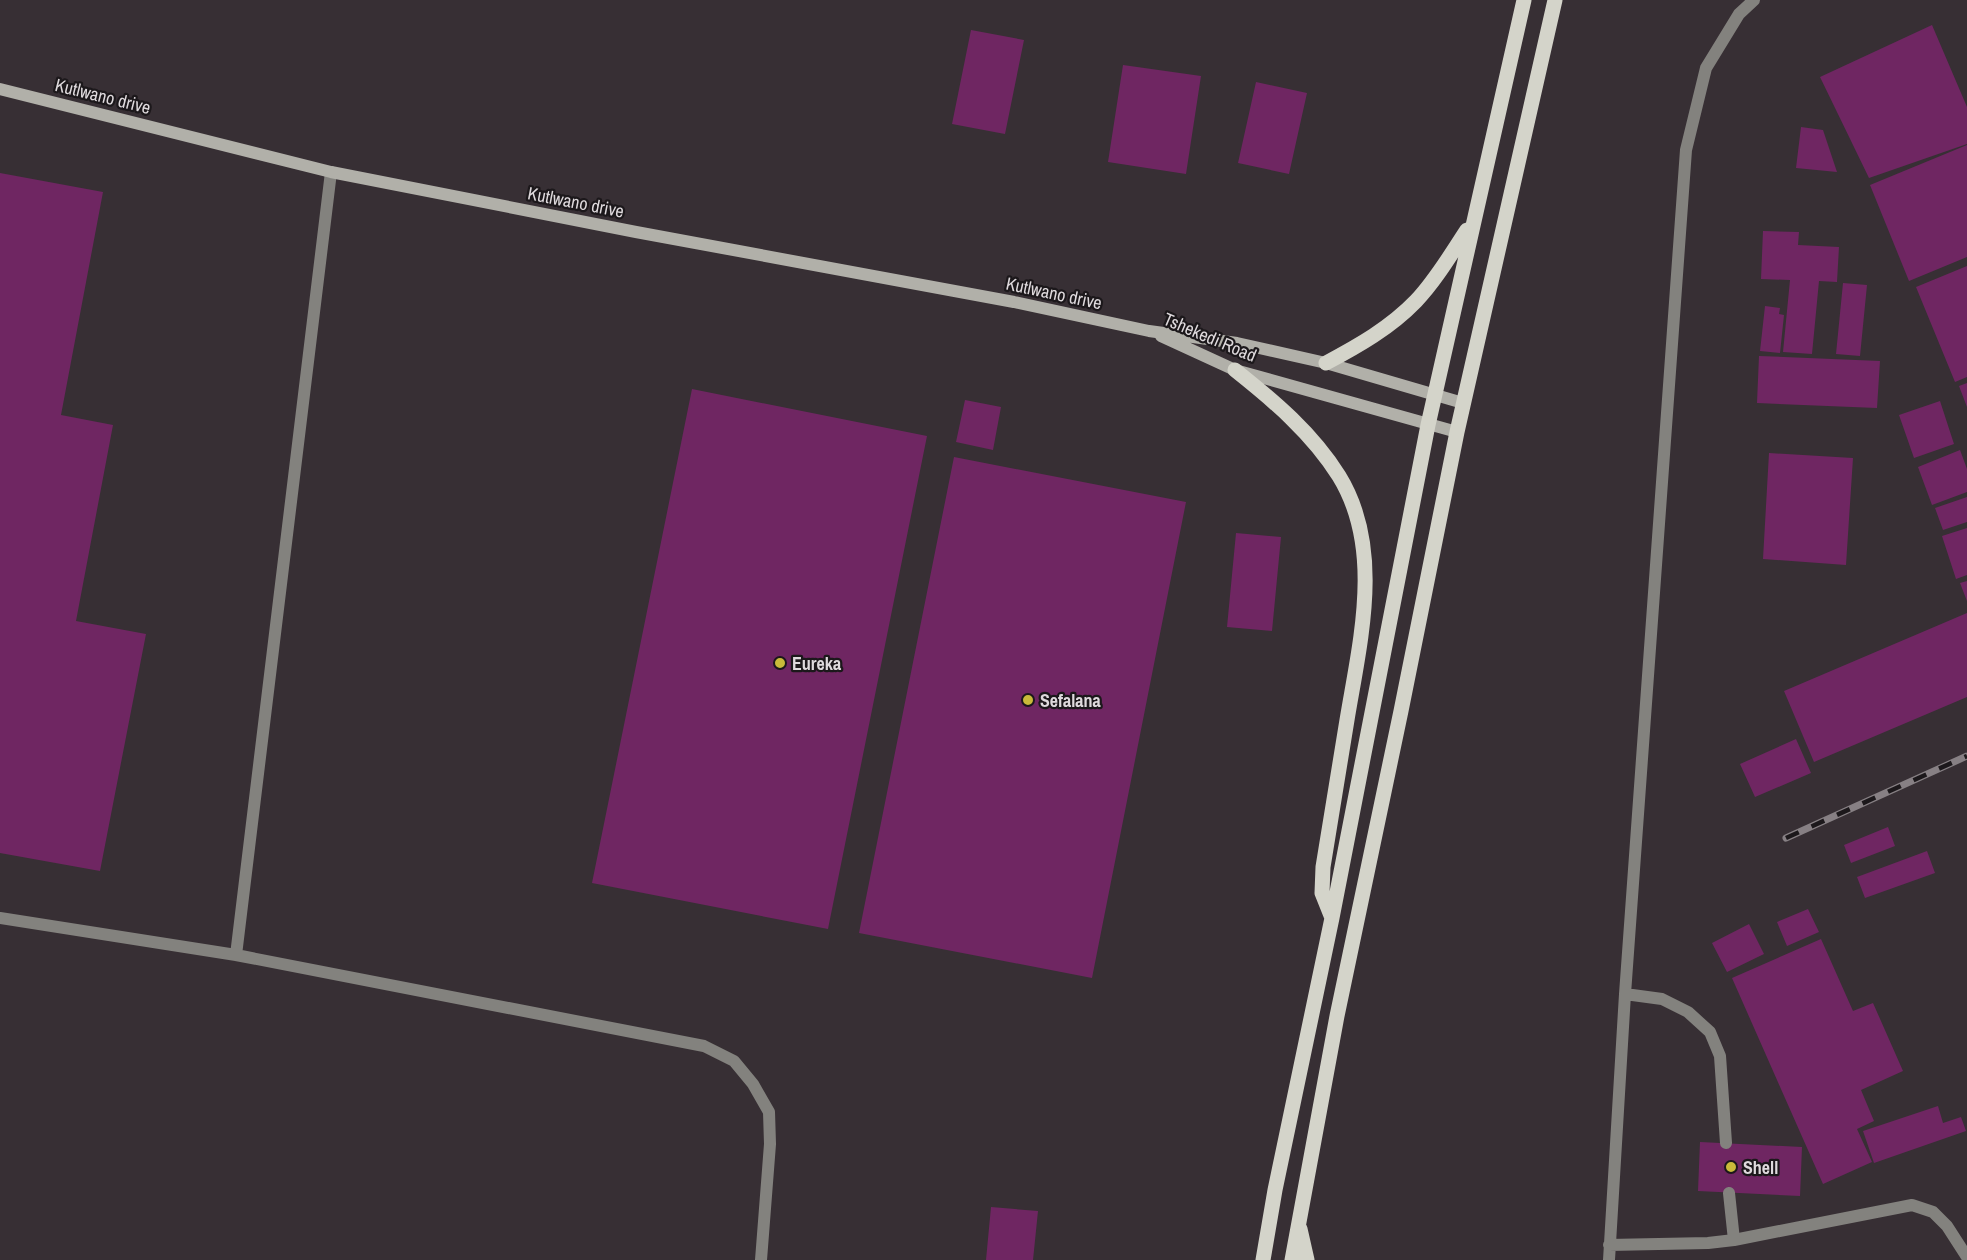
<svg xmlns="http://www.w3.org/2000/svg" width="1967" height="1260" font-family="'Archivo Narrow',sans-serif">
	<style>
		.building { fill: #6f2662 }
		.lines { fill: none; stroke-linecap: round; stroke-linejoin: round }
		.lane { stroke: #83827e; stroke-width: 12 }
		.secondary { stroke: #b1b0a9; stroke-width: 12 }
		.primary { stroke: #d4d4ca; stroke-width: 15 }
		.rail-casing { stroke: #878084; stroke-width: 7 }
		.rail { stroke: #1c181b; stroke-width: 4.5; stroke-dasharray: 14; stroke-linecap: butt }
		.poi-dot { fill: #c9ba3a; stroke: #1c181b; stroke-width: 2 }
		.labels { text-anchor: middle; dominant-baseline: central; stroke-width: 4.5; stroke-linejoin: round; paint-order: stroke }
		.street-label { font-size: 18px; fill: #dfdadd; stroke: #1c181b }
		.poi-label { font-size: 18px; font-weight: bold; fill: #dfdadd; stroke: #1c181b; text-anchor: start }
	</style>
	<rect width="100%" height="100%" fill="#372f34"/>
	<!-- building -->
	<path class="building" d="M 1932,25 L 1967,107 L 1967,144 L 1869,178 L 1820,77 Z
		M 971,30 L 1024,40 L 1005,134 L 952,124 Z
		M 1123,65 L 1201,76 L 1186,174 L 1108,162 Z
		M 1256,82 L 1307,93 L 1289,174 L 1238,163 Z
		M 1801,127 L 1823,130 L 1837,172 L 1796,168 Z
		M 1967,145 L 1967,257 L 1909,281 L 1870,185 Z
		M 0,173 L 103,192 L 61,415 L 113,425 L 76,621 L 146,634 L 100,871 L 0,853 Z
		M 1763,231 L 1799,232 L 1798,245 L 1839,247 L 1837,282 L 1819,281 L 1812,354 L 1783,352 L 1790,280 L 1761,279 Z
		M 1967,266 L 1967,377 L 1955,382 L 1916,287 Z
		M 1843,283 L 1867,285 L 1860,356 L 1836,354 Z
		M 1765,306 L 1780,308 L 1779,314 L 1784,315 L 1780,353 L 1760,351 Z
		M 1759,356 L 1880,361 L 1877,408 L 1757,403 Z
		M 1967,383 L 1967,407 L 1959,386 Z
		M 692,389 L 927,436 L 828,929 L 592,883 Z
		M 965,400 L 1001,407 L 993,450 L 956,442 Z
		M 1940,401 L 1954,444 L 1914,458 L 1899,415 Z
		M 1960,450 L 1967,469 L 1967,492 L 1932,505 L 1918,467 Z
		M 1769,453 L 1853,458 L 1846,565 L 1763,559 Z
		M 954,457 L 1186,502 L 1092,978 L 859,933 Z
		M 1967,497 L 1967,522 L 1943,530 L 1935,508 Z
		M 1967,528 L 1967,575 L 1956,579 L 1942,536 Z
		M 1236,533 L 1281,537 L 1272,631 L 1227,627 Z
		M 1967,581 L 1967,601 L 1960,583 Z
		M 1967,613 L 1967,697 L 1814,762 L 1784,691 Z
		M 1796,739 L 1811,773 L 1755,797 L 1740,764 Z
		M 1888,827 L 1895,846 L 1851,863 L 1844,845 Z
		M 1927,851 L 1935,873 L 1865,898 L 1857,877 Z
		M 1808,909 L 1819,932 L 1787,946 L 1777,922 Z
		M 1749,924 L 1764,954 L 1727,972 L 1712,943 Z
		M 1821,939 L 1853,1011 L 1873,1003 L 1903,1071 L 1861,1090 L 1874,1121 L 1857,1129 L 1872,1162 L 1823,1184 L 1732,978 Z
		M 1938,1106 L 1943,1123 L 1961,1117 L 1966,1131 L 1874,1163 L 1863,1131 Z
		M 1700,1142 L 1802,1147 L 1800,1196 L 1698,1191 Z
		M 991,1207 L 1038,1211 L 1033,1260 L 986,1260 Z"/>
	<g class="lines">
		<!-- lane -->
		<path class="lane" d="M 0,918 L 236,955 L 704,1046 L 734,1061 L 753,1084 L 769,1112 L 770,1144 L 761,1260
			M 236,955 L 331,172
			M 1625,994 L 1662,999 L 1688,1012 L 1710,1032 L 1720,1056 L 1726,1143
			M 1729,1193 L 1734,1240
			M 1609,1245 L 1708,1243 L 1734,1240 L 1912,1205 L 1933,1212 L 1947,1226 L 1967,1257
			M 1609,1260 L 1625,994 L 1686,150 L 1706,68 L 1739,14 L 1754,0"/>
		<!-- secondary -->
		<path class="secondary" d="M 0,89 L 331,172 L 636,232 L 1014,302 L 1149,331 L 1237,343 L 1326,363 L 1463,403
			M 1161,336 L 1235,370 L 1457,432"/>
		<!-- primary -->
		<path class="primary" d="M 1326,363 C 1358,346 1390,328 1416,301 C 1436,280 1451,254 1467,230
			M 1235,370 C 1274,401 1312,433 1339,476 C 1384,549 1360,641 1347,720 C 1339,769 1331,818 1323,867 L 1322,893 L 1332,918
			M 1300,1229 L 1307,1260
			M 1263,1260 L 1275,1190 L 1332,918 L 1428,425 L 1524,0
			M 1292,1260 L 1337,1016 L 1401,711 L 1457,432 L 1555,0"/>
		<!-- rail casing -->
		<g class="rail-casing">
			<path id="rail" d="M 1786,838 L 1967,756"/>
		</g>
		<!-- rail -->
		<use href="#rail" class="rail"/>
	</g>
	<!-- markers -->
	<g class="poi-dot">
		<circle cx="780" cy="663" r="6"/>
		<circle cx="1028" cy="700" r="6"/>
		<circle cx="1731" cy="1167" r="6"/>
	</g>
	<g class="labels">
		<!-- street labels -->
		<g class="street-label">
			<text transform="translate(103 96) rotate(14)">Kutlwano drive</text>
			<text transform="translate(576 202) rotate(11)">Kutlwano drive</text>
			<text transform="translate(1054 293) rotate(12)">Kutlwano drive</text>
			<text transform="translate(1210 337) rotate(23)">Tshekedi Road</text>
		</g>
		<!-- poi labels -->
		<g class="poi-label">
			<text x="792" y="663">Eureka</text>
			<text x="1040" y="700">Sefalana</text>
			<text x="1743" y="1167">Shell</text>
		</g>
	</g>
</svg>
